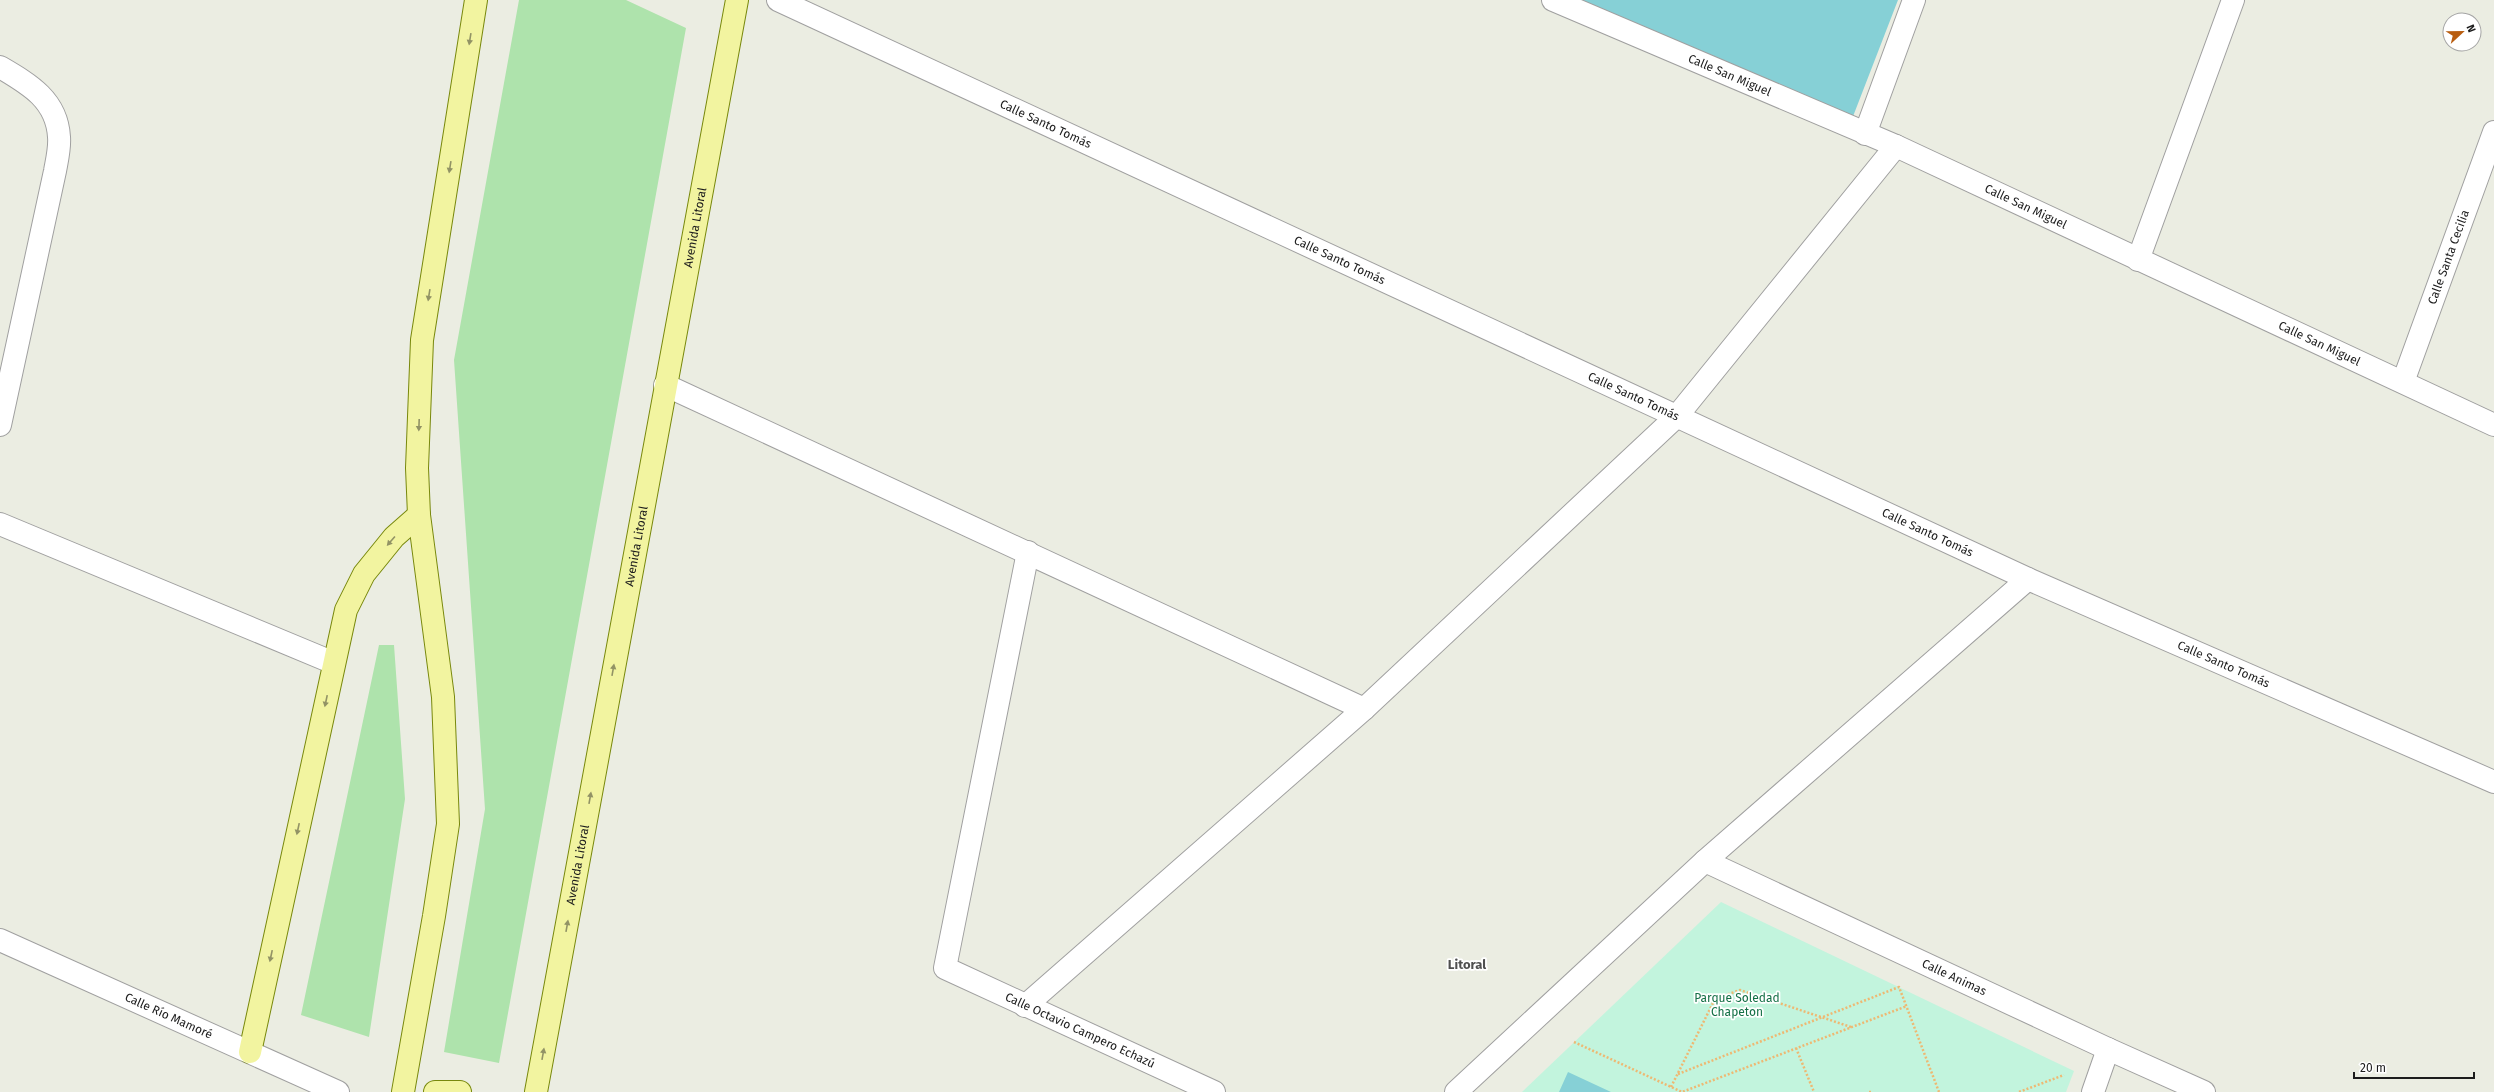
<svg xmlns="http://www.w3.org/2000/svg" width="2494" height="1092" font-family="'Fira Sans',sans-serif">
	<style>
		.grass { fill: #aee3ac }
		.park { fill: #c2f4dd }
		.pitch { fill: #86d0d6 }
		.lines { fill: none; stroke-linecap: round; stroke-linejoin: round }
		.minor-casing { stroke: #a0a0a0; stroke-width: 24 }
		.primary-casing { stroke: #78880c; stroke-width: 24 }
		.path { stroke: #eeb872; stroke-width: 2.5; stroke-dasharray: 2 2; stroke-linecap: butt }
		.minor { stroke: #fff; stroke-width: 22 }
		.primary { stroke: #f2f4a0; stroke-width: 22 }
		.oneway { fill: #929365 }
		.labels { text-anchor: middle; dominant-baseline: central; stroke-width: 3.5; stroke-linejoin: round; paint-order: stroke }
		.street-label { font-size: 12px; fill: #1c1c1c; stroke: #fff }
		.park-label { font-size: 12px; fill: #147046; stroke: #fff }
		.neighbourhood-label { font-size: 13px; font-weight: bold; fill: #4f4f4f; stroke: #fff }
	</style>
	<rect width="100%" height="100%" fill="#ebede2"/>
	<!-- grass -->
	<path class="grass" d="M 519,0 L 626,0 L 686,28 L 499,1063 L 444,1052 L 485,809 L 454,360 Z
		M 379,645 L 394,645 L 405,799 L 369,1037 L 301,1015 Z"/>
	<!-- park -->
	<path class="park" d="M 1721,902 L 2074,1071 L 2066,1092 L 1522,1092 Z"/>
	<!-- pitch -->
	<path class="pitch" d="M 1579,0 L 1898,0 L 1852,119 Z
		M 1568,1072 L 1611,1092 L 1559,1092 Z"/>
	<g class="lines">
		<!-- minor casing -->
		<g class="minor-casing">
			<g id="minor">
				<path id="s1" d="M 778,0 L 2028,579 L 2494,782"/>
				<path id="s2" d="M 1553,0 L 1896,146 L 2494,425"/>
				<path d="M 0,67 C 29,84 57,100 59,137 C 60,148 57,160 55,171 L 0,425"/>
				<path d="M 1865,134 L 1914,0"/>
				<path d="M 2138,260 L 2233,0"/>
				<path id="s3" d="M 2403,382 L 2494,132"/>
				<path d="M 665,385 L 1364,709"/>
				<path d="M 0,524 L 334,663"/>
				<path id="s4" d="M 1028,552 L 945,968 L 1214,1092"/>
				<path id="s5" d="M 1705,861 L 2108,1049 L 2204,1092"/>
				<path id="s6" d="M 0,940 L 338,1092"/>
				<path d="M 1025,1006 L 1364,709 L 1677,416 L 1896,146"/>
				<path d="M 1456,1092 L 1705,861 L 2028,579"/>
				<path d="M 2093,1092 L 2108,1049"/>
			</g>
		</g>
		<!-- primary casing -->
		<g class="primary-casing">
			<g id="primary">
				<path d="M 250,1052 L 346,610 L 364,574 L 394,537 L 419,515"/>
				<path d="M 403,1092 L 434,916 L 448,824 L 443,697 L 419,515 L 417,468 L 422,340 L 476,0"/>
				<path d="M 435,1092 L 460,1092"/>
				<path id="s7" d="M 536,1092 L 737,0"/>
			</g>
		</g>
		<!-- path -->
		<path class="path" d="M 1574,1042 L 1682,1092 L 1907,1006
			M 1796,1048 L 1814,1092
			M 1678,1074 L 1899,987 L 1939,1092
			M 1671,1087 L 1715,999 L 1740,990 L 1851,1027
			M 1869,1092 L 1873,1092
			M 2019,1092 L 2064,1075"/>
		<!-- minor -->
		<use href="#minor" class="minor"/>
		<!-- primary -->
		<use href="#primary" class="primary"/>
	</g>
	<!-- one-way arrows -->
	<defs><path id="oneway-solid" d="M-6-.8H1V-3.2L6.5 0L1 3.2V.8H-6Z"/></defs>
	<g class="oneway">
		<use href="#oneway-solid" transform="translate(470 39) rotate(99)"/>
		<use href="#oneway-solid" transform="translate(450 167) rotate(99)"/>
		<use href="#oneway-solid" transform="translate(429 295) rotate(99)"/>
		<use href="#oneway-solid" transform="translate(419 425) rotate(92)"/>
		<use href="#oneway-solid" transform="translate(391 541) rotate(131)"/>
		<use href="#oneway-solid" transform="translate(613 670) rotate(-80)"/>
		<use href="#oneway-solid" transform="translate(326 701) rotate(102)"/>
		<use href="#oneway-solid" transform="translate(590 798) rotate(-80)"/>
		<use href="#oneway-solid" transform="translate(298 829) rotate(102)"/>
		<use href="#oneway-solid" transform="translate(567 926) rotate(-80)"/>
		<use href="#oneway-solid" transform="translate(271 956) rotate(102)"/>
		<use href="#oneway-solid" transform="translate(543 1054) rotate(-80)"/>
	</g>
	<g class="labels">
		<!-- street labels -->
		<g class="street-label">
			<text stroke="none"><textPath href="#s2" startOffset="192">Calle San Miguel</textPath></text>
			<text stroke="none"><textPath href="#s1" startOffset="295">Calle Santo Tomás</textPath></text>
			<text stroke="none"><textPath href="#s2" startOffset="516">Calle San Miguel</textPath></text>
			<text stroke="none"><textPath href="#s7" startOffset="879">Avenida Litoral</textPath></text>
			<text stroke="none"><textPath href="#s3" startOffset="133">Calle Santa Cecilia</textPath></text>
			<text stroke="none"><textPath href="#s1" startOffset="619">Calle Santo Tomás</textPath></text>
			<text stroke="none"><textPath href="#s2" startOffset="840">Calle San Miguel</textPath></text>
			<text stroke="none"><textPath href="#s1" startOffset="943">Calle Santo Tomás</textPath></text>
			<text stroke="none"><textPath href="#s1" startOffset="1267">Calle Santo Tomás</textPath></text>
			<text stroke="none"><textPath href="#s7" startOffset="555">Avenida Litoral</textPath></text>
			<text stroke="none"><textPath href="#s1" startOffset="1591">Calle Santo Tomás</textPath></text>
			<text stroke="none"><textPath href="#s7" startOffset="231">Avenida Litoral</textPath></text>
			<text stroke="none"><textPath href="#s5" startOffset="275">Calle Animas</textPath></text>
			<text stroke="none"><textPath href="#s6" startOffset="185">Calle Río Mamoré</textPath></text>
			<text stroke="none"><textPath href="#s4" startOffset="573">Calle Octavio Campero Echazú</textPath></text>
		</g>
		<!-- park labels -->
		<g class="park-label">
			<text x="1737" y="998">Parque Soledad<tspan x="1737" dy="14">Chapeton</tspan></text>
		</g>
		<!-- neighbourhood labels -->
		<g class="neighbourhood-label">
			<text x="1467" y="964">Litoral</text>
		</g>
	</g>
	<!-- north arrow -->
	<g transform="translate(2462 32) rotate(68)"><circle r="19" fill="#ffffff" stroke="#a4a4a4"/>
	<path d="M0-3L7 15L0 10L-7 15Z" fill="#b85d10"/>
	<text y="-6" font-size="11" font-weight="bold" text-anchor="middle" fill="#1c1c1c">N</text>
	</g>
	<!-- scale -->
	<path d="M2354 1072v6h120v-6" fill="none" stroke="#1c1c1c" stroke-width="2"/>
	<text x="2360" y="1072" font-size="12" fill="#1c1c1c" stroke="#ffffff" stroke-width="3" paint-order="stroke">20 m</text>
</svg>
